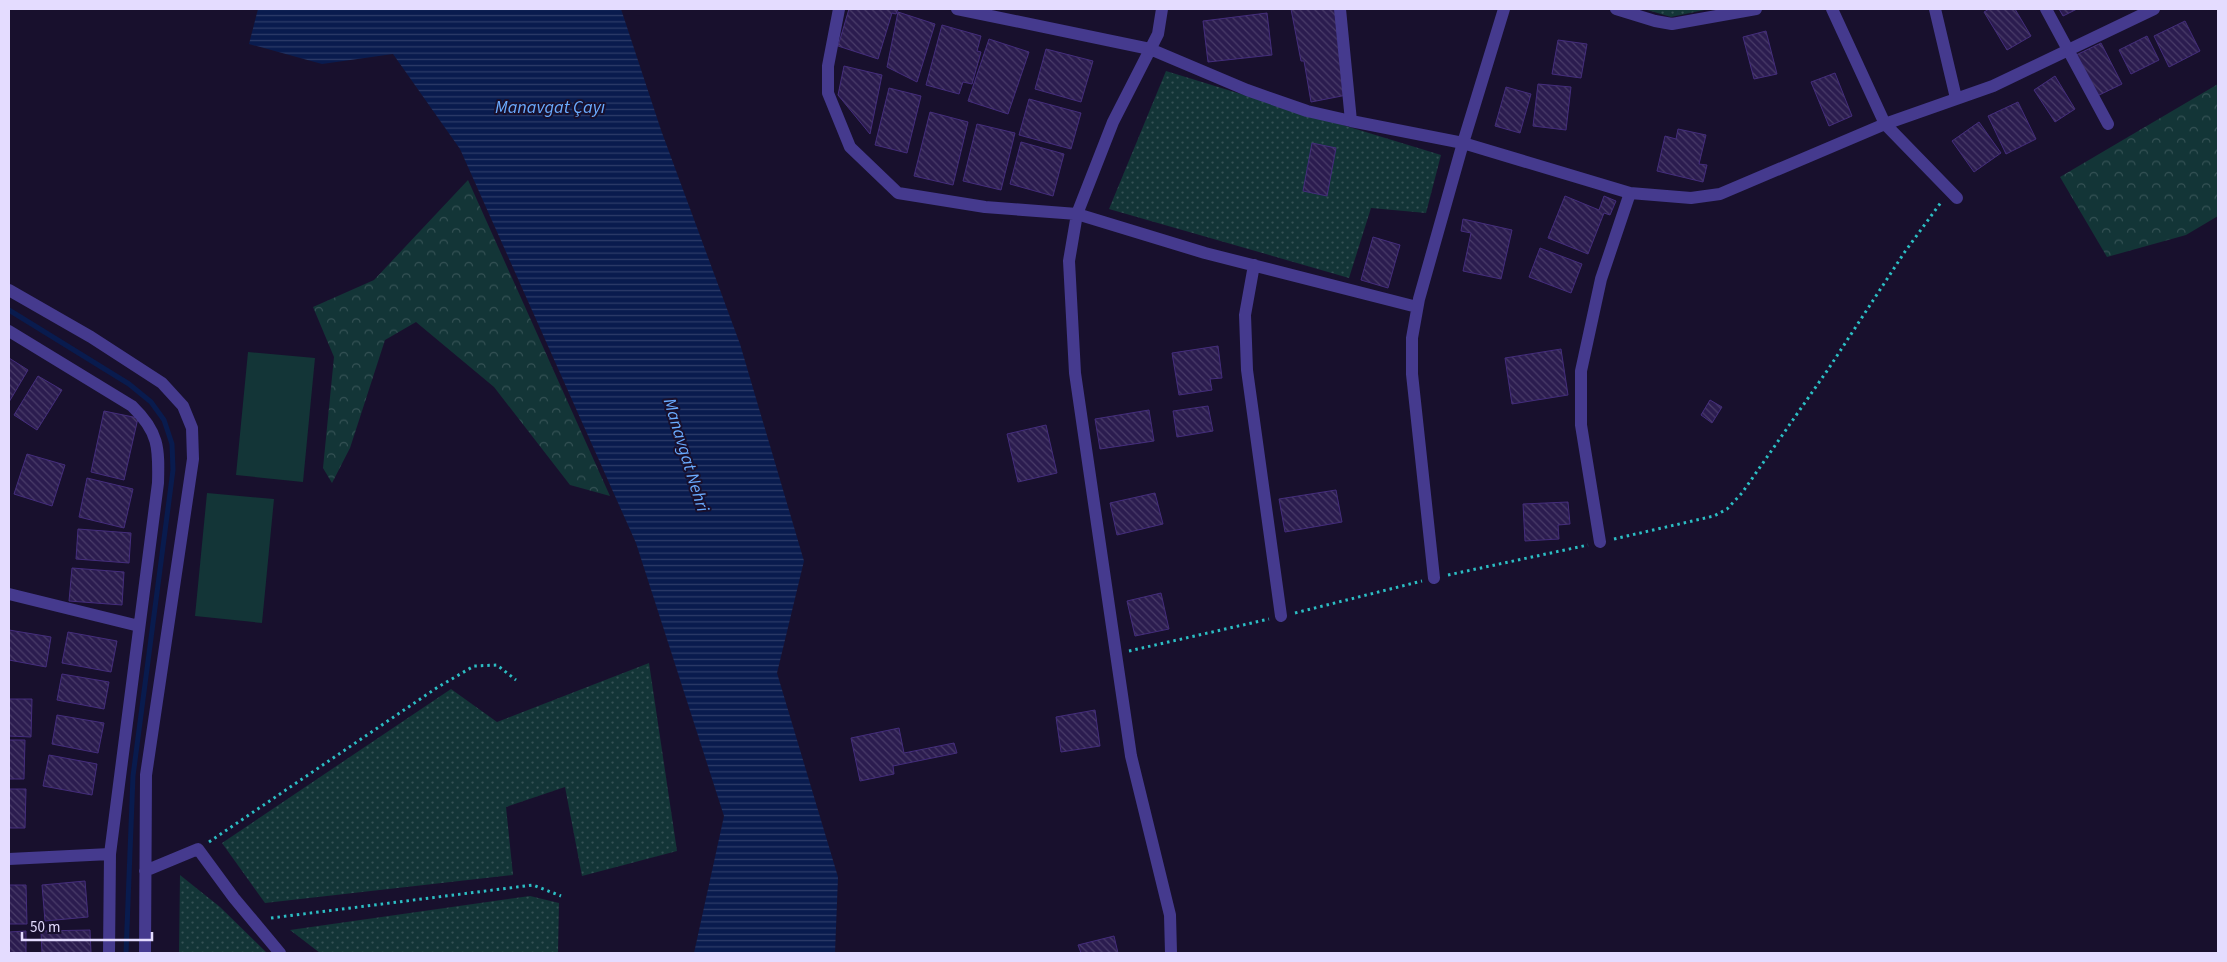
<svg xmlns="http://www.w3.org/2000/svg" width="2227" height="962" font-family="'Source Sans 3',sans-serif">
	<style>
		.grass { fill: url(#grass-dots) }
		.forest { fill: url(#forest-crowns) }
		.garden { fill: #133537 }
		.water { fill: url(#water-rules) }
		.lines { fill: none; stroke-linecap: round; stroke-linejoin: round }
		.stream { stroke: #091b4e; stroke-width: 5 }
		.building { fill: url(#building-back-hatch); stroke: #442d7c }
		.path { stroke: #2cbec4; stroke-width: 3; stroke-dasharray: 2.5 4; stroke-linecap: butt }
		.minor { stroke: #453a8e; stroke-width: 12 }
		.labels { text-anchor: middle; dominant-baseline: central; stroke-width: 4; stroke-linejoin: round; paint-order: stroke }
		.water-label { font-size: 18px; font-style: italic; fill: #6aabff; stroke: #18102d }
	</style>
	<defs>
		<pattern id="grass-dots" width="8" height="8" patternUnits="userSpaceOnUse" patternTransform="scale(1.25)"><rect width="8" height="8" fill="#133537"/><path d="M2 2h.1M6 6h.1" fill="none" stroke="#355255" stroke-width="1.8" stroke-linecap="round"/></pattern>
		<pattern id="forest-crowns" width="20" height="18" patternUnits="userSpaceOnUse" patternTransform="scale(1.25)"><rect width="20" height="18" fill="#133537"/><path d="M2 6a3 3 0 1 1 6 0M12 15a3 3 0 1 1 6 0" fill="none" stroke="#355255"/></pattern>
		<pattern id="water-rules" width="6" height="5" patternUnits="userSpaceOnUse" patternTransform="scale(1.25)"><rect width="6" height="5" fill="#091b4e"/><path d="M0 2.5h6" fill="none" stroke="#2d3c69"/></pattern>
		<pattern id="building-back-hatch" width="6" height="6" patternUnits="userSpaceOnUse" patternTransform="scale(1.25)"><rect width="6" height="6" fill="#2b1c4f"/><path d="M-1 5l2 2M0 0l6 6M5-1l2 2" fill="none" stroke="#4a3c69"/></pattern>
	</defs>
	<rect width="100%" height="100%" fill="#18102d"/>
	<!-- grass -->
	<path class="grass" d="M 1644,9 L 1709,9 L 1671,17 Z
		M 1166,71 L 1441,155 L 1426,213 L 1371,208 L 1349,278 L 1109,209 Z
		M 649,663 L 677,851 L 582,876 L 565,787 L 506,807 L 513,875 L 265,903 L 222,843 L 451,689 L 497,722 Z
		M 180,875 L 220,907 L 267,953 L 179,953 Z
		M 530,896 L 559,903 L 558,953 L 320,953 L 290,930 Z"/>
	<!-- forest -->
	<path class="forest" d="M 2218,84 L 2218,216 L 2186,235 L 2107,257 L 2060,177 Z
		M 468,180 L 610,496 L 570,485 L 494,387 L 416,322 L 385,340 L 350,448 L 332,483 L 323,468 L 334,357 L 313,307 L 374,280 Z"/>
	<!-- garden -->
	<path class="garden" d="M 248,352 L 315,358 L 303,482 L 236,475 Z
		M 207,493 L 274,499 L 262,623 L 195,616 Z"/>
	<!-- water -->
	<path class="water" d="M 258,9 L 621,9 L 661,130 L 740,344 L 804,561 L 777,673 L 838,877 L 835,953 L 694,953 L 724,816 L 636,543 L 460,149 L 393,54 L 322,64 L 249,44 Z"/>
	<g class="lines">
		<!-- stream -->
		<path class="stream" d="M 9,310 L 129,384 L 151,402 L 164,420 L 172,444 L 173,470 L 133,776 L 126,953"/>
	</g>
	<!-- building -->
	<path class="building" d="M 849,9 L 898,9 L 896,14 L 892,13 L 878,59 L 838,46 Z
		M 1291,9 L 1338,9 L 1347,95 L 1311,102 L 1304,61 L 1301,61 Z
		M 1989,9 L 2015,9 L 2031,36 L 2007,50 L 1984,12 Z
		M 2059,9 L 2077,9 L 2063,16 Z
		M 898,12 L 935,24 L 917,82 L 887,67 Z
		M 1267,13 L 1272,55 L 1208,62 L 1203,21 Z
		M 2185,21 L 2200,51 L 2169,67 L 2154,36 Z
		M 942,25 L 981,36 L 977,51 L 981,52 L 972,84 L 963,82 L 959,94 L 926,85 Z
		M 1766,31 L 1777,74 L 1754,79 L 1743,37 Z
		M 2147,36 L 2159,60 L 2131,74 L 2119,50 Z
		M 989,39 L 1029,52 L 1008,114 L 968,101 Z
		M 1558,40 L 1587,44 L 1581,78 L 1552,74 Z
		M 2101,43 L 2122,84 L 2095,97 L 2074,56 Z
		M 1046,49 L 1093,61 L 1081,102 L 1035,89 Z
		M 844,66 L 882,75 L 870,134 L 838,95 Z
		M 1835,73 L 1852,116 L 1829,126 L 1811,82 Z
		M 2055,76 L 2075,109 L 2055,122 L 2034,90 Z
		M 1538,84 L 1571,87 L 1566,130 L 1533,126 Z
		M 1506,87 L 1531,94 L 1520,133 L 1495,126 Z
		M 889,88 L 921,96 L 907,153 L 875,145 Z
		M 1029,99 L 1081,113 L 1071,149 L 1019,135 Z
		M 2018,102 L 2036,139 L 2006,154 L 1988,116 Z
		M 930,112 L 968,122 L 953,185 L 914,176 Z
		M 1979,122 L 2001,153 L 1974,172 L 1952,141 Z
		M 977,124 L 1015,133 L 1001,190 L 963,181 Z
		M 1678,129 L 1706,135 L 1699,164 L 1707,165 L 1703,182 L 1657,171 L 1665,136 L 1676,139 Z
		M 1021,142 L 1064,154 L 1053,196 L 1010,184 Z
		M 1312,143 L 1336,148 L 1327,196 L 1303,191 Z
		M 1565,196 L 1599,210 L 1604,196 L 1616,201 L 1610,215 L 1604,213 L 1588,254 L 1548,238 Z
		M 1463,219 L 1512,230 L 1501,279 L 1463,271 L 1471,233 L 1461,231 Z
		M 1373,237 L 1400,245 L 1388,288 L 1361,280 Z
		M 1540,248 L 1582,264 L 1571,293 L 1529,277 Z
		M 1218,346 L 1222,378 L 1210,379 L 1212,390 L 1179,395 L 1172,353 Z
		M 1561,349 L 1568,395 L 1512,404 L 1505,358 Z
		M 9,358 L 28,370 L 9,402 Z
		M 38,376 L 62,390 L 37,430 L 14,415 Z
		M 1710,400 L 1722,407 L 1712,423 L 1701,415 Z
		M 1208,406 L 1213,431 L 1177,437 L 1173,411 Z
		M 1149,410 L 1154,441 L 1100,449 L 1095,419 Z
		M 104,411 L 138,418 L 124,480 L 91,472 Z
		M 1046,425 L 1057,473 L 1018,482 L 1007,434 Z
		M 27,454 L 65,465 L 52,506 L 14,494 Z
		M 87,478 L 133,489 L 124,528 L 79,517 Z
		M 1336,490 L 1342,522 L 1285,532 L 1279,499 Z
		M 1155,493 L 1163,524 L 1117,535 L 1110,503 Z
		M 1568,502 L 1570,524 L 1558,525 L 1559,539 L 1525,541 L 1523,504 Z
		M 78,529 L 131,533 L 129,563 L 76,559 Z
		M 72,568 L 124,572 L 122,605 L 69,601 Z
		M 1161,593 L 1169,629 L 1135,636 L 1127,601 Z
		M 9,630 L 51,637 L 46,667 L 9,660 Z
		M 68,632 L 117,641 L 111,672 L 62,663 Z
		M 62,674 L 109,682 L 104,709 L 57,700 Z
		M 9,699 L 32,699 L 31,737 L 9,736 Z
		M 1095,710 L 1100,746 L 1061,752 L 1056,717 Z
		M 57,715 L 104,723 L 98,753 L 52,744 Z
		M 899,728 L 904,753 L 954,743 L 957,753 L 893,766 L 894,774 L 860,781 L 851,738 Z
		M 9,740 L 25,740 L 24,779 L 9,779 Z
		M 49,755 L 97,764 L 92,795 L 43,786 Z
		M 9,789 L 26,789 L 25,828 L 9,828 Z
		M 85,881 L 88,917 L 45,921 L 42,885 Z
		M 9,885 L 26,885 L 27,924 L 9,924 Z
		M 90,930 L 91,953 L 42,953 L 41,931 Z
		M 26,931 L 26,953 L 9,953 L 9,932 Z
		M 1114,936 L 1118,953 L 1081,953 L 1078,945 Z"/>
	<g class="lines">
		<!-- path -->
		<path class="path" d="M 1614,539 L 1714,516 L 1727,509 L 1742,493 L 1829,368 L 1904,253 L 1942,201
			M 1448,575 L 1588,545
			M 1295,613 L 1422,581
			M 1129,651 L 1269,619
			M 209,842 L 438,687 L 474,666 L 497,665 L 516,680
			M 271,918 L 533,885 L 561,896"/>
		<!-- minor -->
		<path class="minor" d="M 839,9 L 828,66 L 828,93 L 850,147 L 898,193 L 985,207 L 1077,214 L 1205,253 L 1417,307
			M 957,9 L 1150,49 L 1247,90 L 1307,111 L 1351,121 L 1340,9
			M 1162,9 L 1158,34 L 1113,122 L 1077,214 L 1069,261 L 1075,373 L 1116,654 L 1131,756 L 1170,915 L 1171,953
			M 1616,9 L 1655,21 L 1672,24 L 1756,9
			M 1832,9 L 1885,124 L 1957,198
			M 1935,9 L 1956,98
			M 2046,9 L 2108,124
			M 1351,121 L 1463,143 L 1630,193 L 1691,198 L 1720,194 L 1885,124 L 1993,86 L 2154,9
			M 1254,265 L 1245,315 L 1247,370 L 1281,616
			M 9,290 L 91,337 L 162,383 L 183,406 L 192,428 L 193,459 L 146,775 L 145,953
			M 9,331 L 132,406 C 159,432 159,448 158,483 L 110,854 L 109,953
			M 1600,542 L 1581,425 L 1581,371 L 1601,279 L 1630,193
			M 1434,578 L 1412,374 L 1412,338 L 1419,299 L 1463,143 L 1504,9
			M 9,594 L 139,626
			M 9,859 L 110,854
			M 145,871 L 198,849 L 234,898 L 280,953"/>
	</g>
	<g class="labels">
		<!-- water labels -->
		<g class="water-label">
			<text x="550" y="107">Manavgat Çayı</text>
			<text transform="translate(686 455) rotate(73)">Manavgat Nehri</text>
		</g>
	</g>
	<!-- border -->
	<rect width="2227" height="962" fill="none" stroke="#e4dcff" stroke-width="20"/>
	<!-- scale -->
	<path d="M22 932v8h130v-8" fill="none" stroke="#e4dcff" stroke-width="2.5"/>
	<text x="30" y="932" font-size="15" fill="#e4dcff" stroke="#18102d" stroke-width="4" paint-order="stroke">50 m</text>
</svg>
